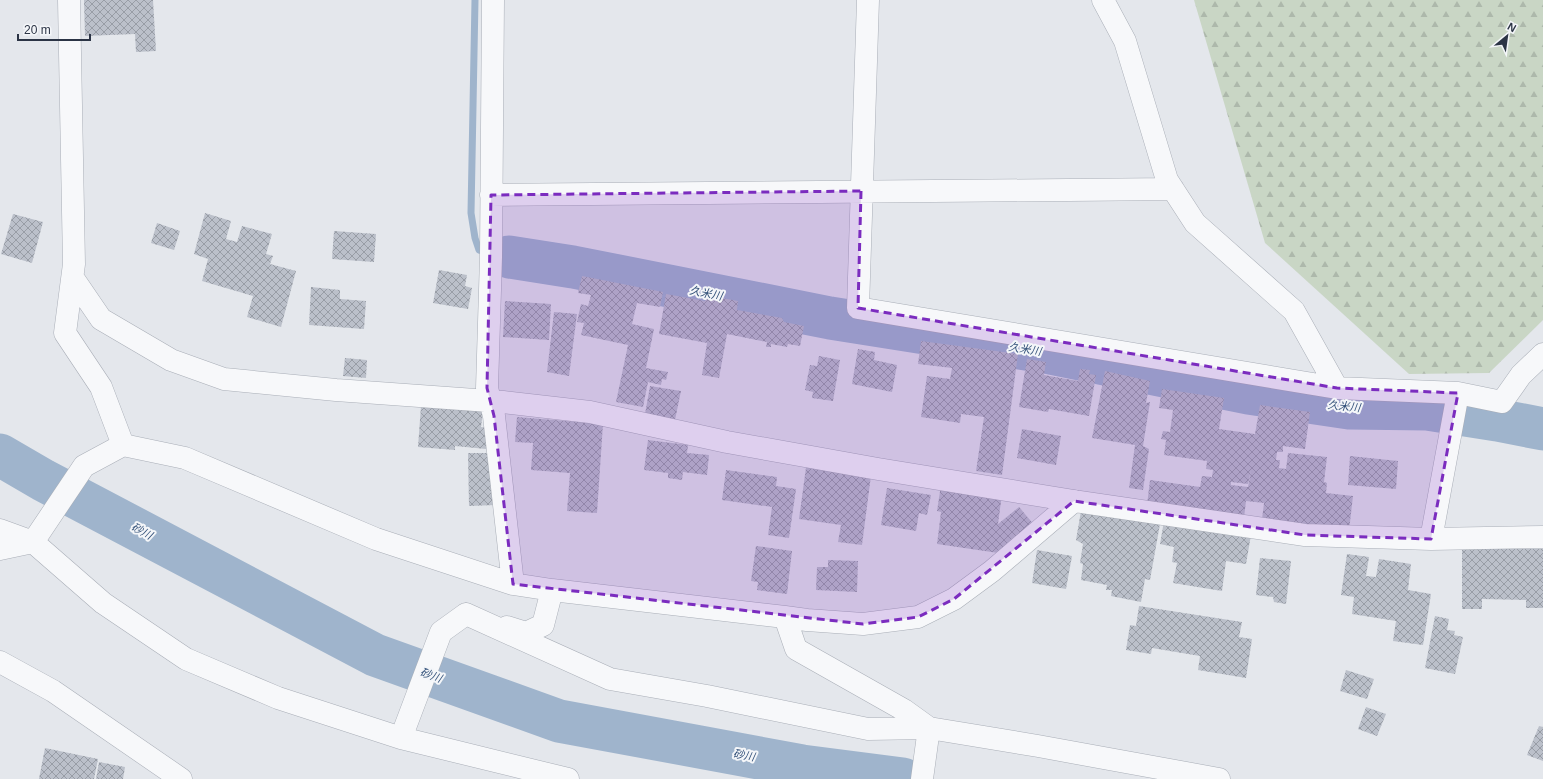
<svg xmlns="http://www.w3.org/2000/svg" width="1543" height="779" font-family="Helvetica,'Noto Sans JP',sans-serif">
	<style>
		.forest { fill: url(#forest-firs) }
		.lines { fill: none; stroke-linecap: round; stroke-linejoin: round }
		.stream { stroke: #9fb4cc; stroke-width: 7 }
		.river { stroke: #9fb4cc; stroke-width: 43 }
		.building { fill: url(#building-cross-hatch); fill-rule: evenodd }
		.minor-casing { stroke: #a9aeb7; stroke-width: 23 }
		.minor { stroke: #f7f8fa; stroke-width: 22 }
		.marked { fill: #7b2cbf; fill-opacity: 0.2; stroke: #7b2cbf; stroke-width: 3; stroke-dasharray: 8 5; stroke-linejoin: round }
		.labels { text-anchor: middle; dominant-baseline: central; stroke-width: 4; stroke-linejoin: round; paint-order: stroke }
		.water-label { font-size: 11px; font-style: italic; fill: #34527a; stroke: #f4f6f9 }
	</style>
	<defs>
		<pattern id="forest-firs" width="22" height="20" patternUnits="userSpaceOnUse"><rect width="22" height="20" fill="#c9d6c5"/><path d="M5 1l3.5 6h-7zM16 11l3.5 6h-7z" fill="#adb8ab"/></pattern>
		<pattern id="building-cross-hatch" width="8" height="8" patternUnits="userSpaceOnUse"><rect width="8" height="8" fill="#bbc0ca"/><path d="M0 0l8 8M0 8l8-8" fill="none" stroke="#989da6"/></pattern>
	</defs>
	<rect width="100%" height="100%" fill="#e4e7ec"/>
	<!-- forest -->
	<path class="forest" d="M 1194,0 L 1543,0 L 1543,320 L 1489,373 L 1409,374 L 1265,243 Z"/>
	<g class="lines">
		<!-- stream -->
		<path class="stream" d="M 475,0 L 471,213 L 475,238 L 479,250 L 509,257"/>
		<!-- river -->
		<path class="river" d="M 509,257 L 573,267 L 830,318 L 1045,352 L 1248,393 L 1349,408 L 1427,409 L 1497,420 L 1543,429
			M 0,455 L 43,480 L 375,655 L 559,721 L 802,766 L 903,779"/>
	</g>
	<!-- building -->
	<path class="building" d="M 84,0 L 153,0 L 156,51 L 136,52 L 135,34 L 85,36 Z
		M 205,213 L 231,221 L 226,239 L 237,242 L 242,226 L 272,234 L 266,254 L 273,256 L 270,264 L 296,271 L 281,327 L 247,317 L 253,296 L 202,281 L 208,259 L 194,254 Z
		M 13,214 L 43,222 L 32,263 L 1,254 Z
		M 157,223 L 180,231 L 174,250 L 151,243 Z
		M 334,231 L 376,234 L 374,262 L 332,259 Z
		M 439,270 L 467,275 L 465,286 L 472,288 L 468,309 L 433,303 Z
		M 582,276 L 663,292 L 660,307 L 637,303 L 632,324 L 654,329 L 646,368 L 668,372 L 666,380 L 662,379 L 661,385 L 648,382 L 643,407 L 616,402 L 628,345 L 581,335 L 584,323 L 577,322 L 581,304 L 588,306 L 591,295 L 578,293 Z
		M 311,287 L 340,290 L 340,299 L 366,301 L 364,329 L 309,325 Z
		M 666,294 L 705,301 L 706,295 L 738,301 L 737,310 L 782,318 L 784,322 L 804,326 L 800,346 L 788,344 L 787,347 L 771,344 L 771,347 L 766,347 L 767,342 L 727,334 L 719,378 L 702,375 L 707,343 L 659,334 Z
		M 505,301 L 551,304 L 549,340 L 503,337 Z
		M 554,312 L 577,314 L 569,376 L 547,372 Z
		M 921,341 L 1018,354 L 1002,475 L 976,471 L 984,417 L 961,414 L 960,423 L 921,417 L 927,376 L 950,379 L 952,368 L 918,364 Z
		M 858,349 L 875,352 L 874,360 L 897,365 L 892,392 L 852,384 Z
		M 819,356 L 840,360 L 833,401 L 812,398 L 813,392 L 805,390 L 810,365 L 817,366 Z
		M 345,358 L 367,360 L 366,378 L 343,376 Z
		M 1027,359 L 1046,362 L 1044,375 L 1078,381 L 1080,369 L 1090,370 L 1089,374 L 1096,375 L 1089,416 L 1049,409 L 1048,412 L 1019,407 Z
		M 1105,371 L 1150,381 L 1146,403 L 1150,402 L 1143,446 L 1149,449 L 1143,490 L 1129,488 L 1135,445 L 1092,438 Z
		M 650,386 L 681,391 L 675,420 L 645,414 Z
		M 1162,389 L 1224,398 L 1219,429 L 1255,434 L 1260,405 L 1310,412 L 1305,449 L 1283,446 L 1283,452 L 1277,452 L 1276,460 L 1280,460 L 1279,468 L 1286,469 L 1288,453 L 1327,457 L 1324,482 L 1327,483 L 1326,493 L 1353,496 L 1349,531 L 1262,519 L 1264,503 L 1246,501 L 1244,518 L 1147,505 L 1150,480 L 1200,487 L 1202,476 L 1212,477 L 1213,470 L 1206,469 L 1207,461 L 1164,455 L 1166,440 L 1161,439 L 1163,431 L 1170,432 L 1173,410 L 1159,408 ZM 1251,470 L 1248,487 L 1231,485 L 1231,482 L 1248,484 Z
		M 421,406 L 483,411 L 481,427 L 487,428 L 486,449 L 455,446 L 455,450 L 418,447 Z
		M 517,417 L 603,424 L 597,513 L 567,511 L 570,473 L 531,470 L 533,443 L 515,442 Z
		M 1022,429 L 1061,436 L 1056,465 L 1017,458 Z
		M 648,440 L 688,445 L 687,453 L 709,455 L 707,475 L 683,472 L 682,480 L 668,478 L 668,473 L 644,470 Z
		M 468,453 L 494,453 L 496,505 L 469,506 Z
		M 1350,456 L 1398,461 L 1396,489 L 1348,485 Z
		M 807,460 L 872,468 L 862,545 L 838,542 L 841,525 L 799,519 Z
		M 726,470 L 777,477 L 776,486 L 796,489 L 789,538 L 768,535 L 772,507 L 722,500 Z
		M 941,485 L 1002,494 L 998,524 L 1019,507 L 1036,527 L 1005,554 L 937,544 L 941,512 L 937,511 Z
		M 887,488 L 931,495 L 927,515 L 919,513 L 916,531 L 881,525 Z
		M 1081,511 L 1160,524 L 1150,580 L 1145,579 L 1141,602 L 1111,596 L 1112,590 L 1106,590 L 1107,585 L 1081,580 L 1083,564 L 1080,563 L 1083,544 L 1076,540 Z
		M 1164,521 L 1251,535 L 1246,564 L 1226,561 L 1222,591 L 1173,583 L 1177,563 L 1172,562 L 1174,547 L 1160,544 Z
		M 756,546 L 792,551 L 787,594 L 757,590 L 758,582 L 751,581 Z
		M 1462,549 L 1543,549 L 1543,608 L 1526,608 L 1526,600 L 1482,599 L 1482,609 L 1462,609 Z
		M 1037,550 L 1072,556 L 1066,589 L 1032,583 Z
		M 1347,554 L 1369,557 L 1366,576 L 1376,577 L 1379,559 L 1411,564 L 1408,590 L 1431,594 L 1423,645 L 1393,641 L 1396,621 L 1352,614 L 1354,597 L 1341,595 Z
		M 1260,558 L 1291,561 L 1286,604 L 1274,602 L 1273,597 L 1256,595 Z
		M 828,560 L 858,561 L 857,592 L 816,590 L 817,567 L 828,567 Z
		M 1139,606 L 1242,622 L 1239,637 L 1252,639 L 1246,678 L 1198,670 L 1200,656 L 1152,648 L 1151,654 L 1126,650 L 1130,625 L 1136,626 Z
		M 1435,616 L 1449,619 L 1447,630 L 1455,631 L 1454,635 L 1463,637 L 1455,674 L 1425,668 Z
		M 1346,670 L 1374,679 L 1367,699 L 1340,691 Z
		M 1366,707 L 1386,714 L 1377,736 L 1358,729 Z
		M 1539,726 L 1543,727 L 1543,761 L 1527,755 Z
		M 45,748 L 98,759 L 94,779 L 39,779 Z
		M 99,762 L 125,767 L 123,779 L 96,779 Z"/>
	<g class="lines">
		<!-- minor casing -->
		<g class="minor-casing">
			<path id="minor" d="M 69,0 L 74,264 L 65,333 L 101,387 L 123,445
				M 493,0 L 491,257 L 487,388 L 494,416 L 513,584
				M 868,0 L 858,308 L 1337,388 L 1458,393 L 1502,402 L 1521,375 L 1543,354
				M 1103,0 L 1125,41 L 1167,180 L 1195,223 L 1294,311 L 1337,388
				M 491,195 L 1173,189
				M 73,278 L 101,319 L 171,360 L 224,379 L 336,390 L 503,402 L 590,412 L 727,442 L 878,469 L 1074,501 L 1305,535 L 1431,539 L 1543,537
				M 0,530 L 33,542 L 103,603 L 186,659 L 278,698 L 401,738 L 568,779
				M 1431,539 L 1458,393
				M 0,549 L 33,542 L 84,466 L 123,445 L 185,458 L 376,539 L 513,584 L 552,590 L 785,617 L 807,620 L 863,624 L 918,617 L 954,599 L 992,571 L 1074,501
				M 466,614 L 610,679 L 707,696 L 868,729 L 929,728 L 1038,746 L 1219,779
				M 785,617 L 796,649 L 904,710 L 929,728
				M 507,627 L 526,633 L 543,625 L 552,590
				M 0,662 L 53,691 L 181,779
				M 401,738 L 441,632 L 466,614
				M 922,779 L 929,728"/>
		</g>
		<!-- minor -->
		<use href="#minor" class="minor"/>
	</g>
	<!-- marked area -->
	<path class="marked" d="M 861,191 L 858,308 L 1337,388 L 1458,393 L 1431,539 L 1305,535 L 1074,501 L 954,599 L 918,617 L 863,624 L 513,584 L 494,416 L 487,388 L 491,195 Z"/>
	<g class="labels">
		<!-- water labels -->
		<g class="water-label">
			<text transform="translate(706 293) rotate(11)">久米川</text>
			<text transform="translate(1025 349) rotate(9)">久米川</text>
			<text transform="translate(1344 406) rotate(6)">久米川</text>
			<text transform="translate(142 531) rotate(28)">砂川</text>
			<text transform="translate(431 675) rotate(20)">砂川</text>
			<text transform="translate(744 755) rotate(10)">砂川</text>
		</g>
	</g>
	<!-- north arrow -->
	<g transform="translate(1507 36) rotate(29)" stroke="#f4f6f9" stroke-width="3" paint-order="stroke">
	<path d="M0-3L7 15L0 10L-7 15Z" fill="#2b3445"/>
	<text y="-6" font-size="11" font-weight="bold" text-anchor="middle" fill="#2b3445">N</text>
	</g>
	<!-- scale -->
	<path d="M18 34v6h72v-6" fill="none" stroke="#2b3445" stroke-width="2"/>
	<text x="24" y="34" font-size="12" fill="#2b3445" stroke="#f4f6f9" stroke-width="3" paint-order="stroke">20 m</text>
</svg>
